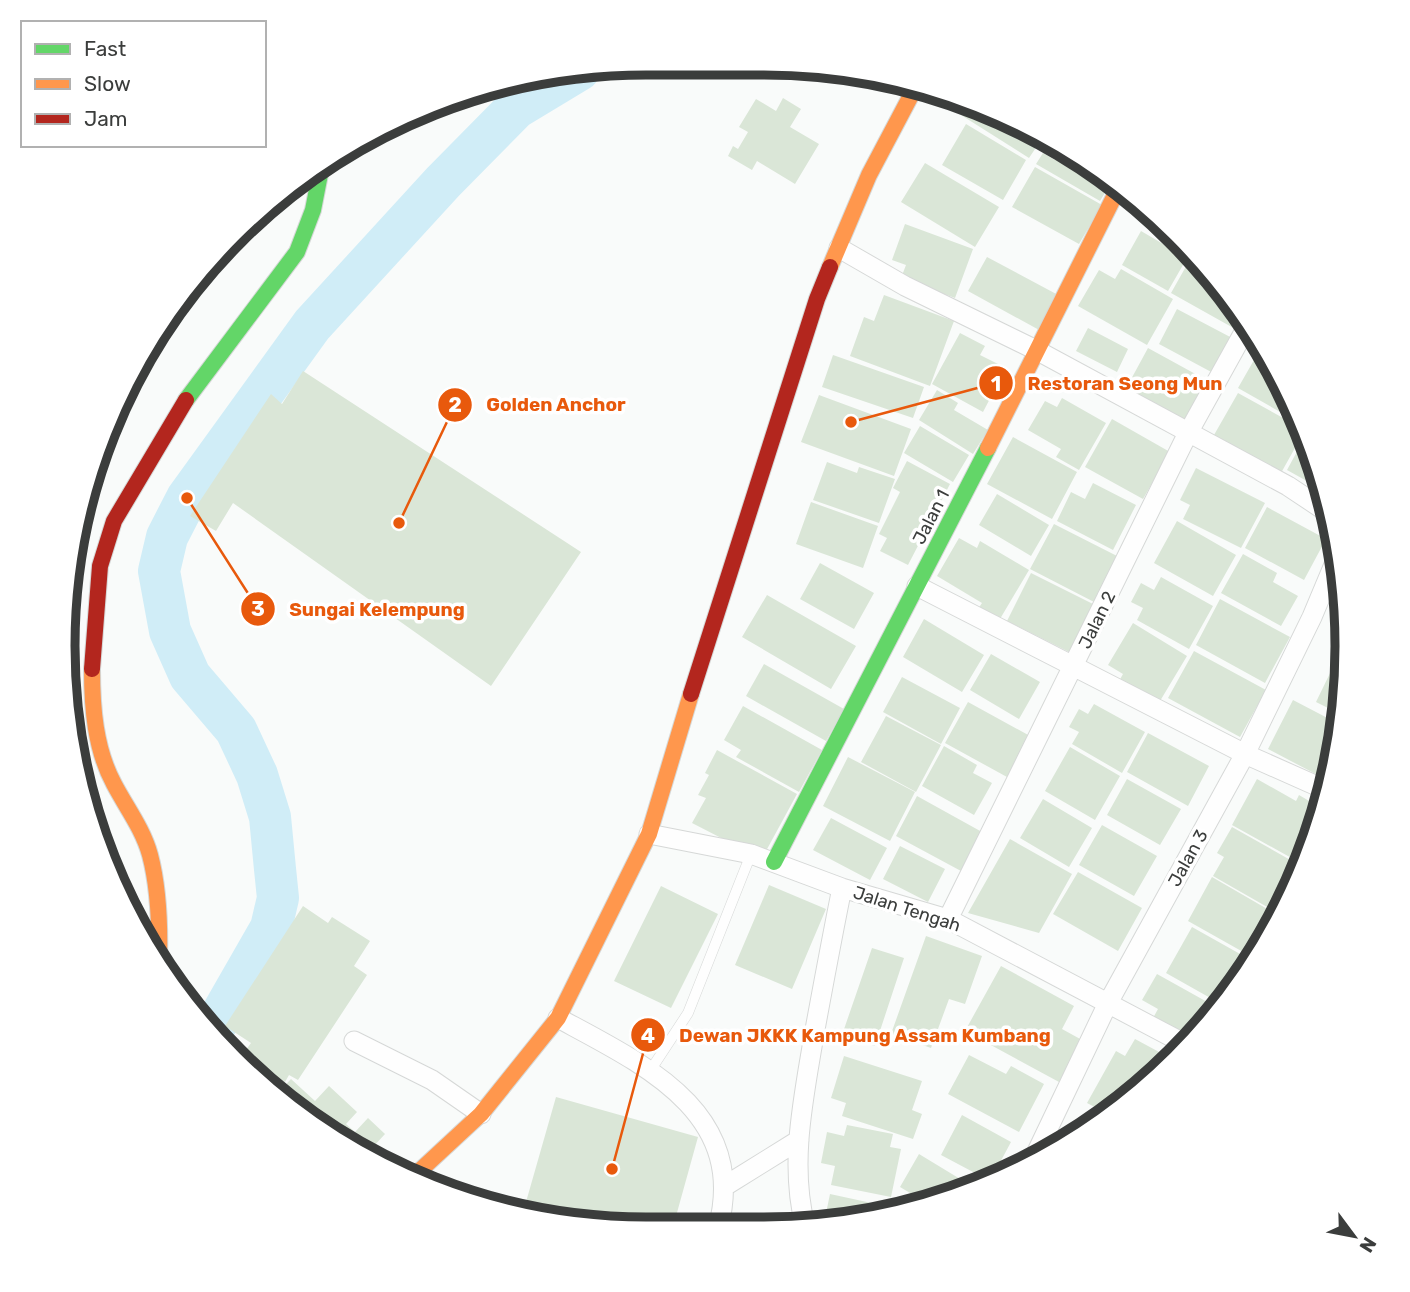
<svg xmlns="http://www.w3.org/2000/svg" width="1410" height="1292" font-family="Rubik,sans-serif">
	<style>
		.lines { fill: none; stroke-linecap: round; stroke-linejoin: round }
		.river { stroke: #d0edf7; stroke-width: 42 }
		.building { fill: #dae6d7 }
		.lane-casing { stroke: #d6d8d7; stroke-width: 11 }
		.street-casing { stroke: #d6d8d7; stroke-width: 21 }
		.fast-casing { stroke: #d6d8d7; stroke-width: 18 }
		.slow-casing { stroke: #d6d8d7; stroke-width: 18 }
		.jam-casing { stroke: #d6d8d7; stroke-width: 18 }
		.lane { stroke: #fefefe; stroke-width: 10 }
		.street { stroke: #fefefe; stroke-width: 19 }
		.fast { stroke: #63d668; stroke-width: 16 }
		.slow { stroke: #ff974d; stroke-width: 16 }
		.jam { stroke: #b3261e; stroke-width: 16 }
		.labels { text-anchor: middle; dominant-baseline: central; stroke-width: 7; stroke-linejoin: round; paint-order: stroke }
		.street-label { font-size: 18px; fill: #3b3d3c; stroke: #fff }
		.rim { fill: none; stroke: #3b3d3c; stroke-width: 9 }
		.leader { fill: none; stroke: #e8590c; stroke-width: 2.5 }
		.callout-dot { fill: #e8590c; stroke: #fff; stroke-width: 2.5 }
		.mark-label { font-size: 21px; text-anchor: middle; font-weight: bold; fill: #fff }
		.callout-label { font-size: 19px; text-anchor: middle; font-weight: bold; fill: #e8590c; stroke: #fff; stroke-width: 7; stroke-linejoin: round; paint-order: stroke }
	</style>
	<rect width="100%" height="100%" fill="#f9fbfa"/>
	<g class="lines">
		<!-- river -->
		<path class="river" d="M 212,1031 L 271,928 L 278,898 L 275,869 L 270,817 L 257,775 L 236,730 L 190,676 L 170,631 L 159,571 L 167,537 L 187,498 L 312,325 L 443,182 L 516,108 L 579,70"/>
	</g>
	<!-- building -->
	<path class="building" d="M 783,98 L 801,109 L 790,127 L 819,144 L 795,184 L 757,161 L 752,170 L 728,156 L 733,146 L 738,149 L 748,132 L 739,127 L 756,99 L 776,111 Z
		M 970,102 L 987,108 L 1043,137 L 1029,158 L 961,115 Z
		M 966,124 L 1026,160 L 1003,200 L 942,165 Z
		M 1062,147 L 1088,161 L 1112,181 L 1100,201 L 1036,164 L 1043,153 L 1055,160 Z
		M 925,163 L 999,207 L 975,247 L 901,202 Z
		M 1035,167 L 1102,205 L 1079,244 L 1012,207 Z
		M 905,224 L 973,249 L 955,298 L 901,278 L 906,265 L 892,260 Z
		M 1141,231 L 1187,258 L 1168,291 L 1122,265 Z
		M 1193,254 L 1245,317 L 1237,330 L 1171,293 Z
		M 987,257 L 1060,296 L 1041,331 L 968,291 Z
		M 1121,269 L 1173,299 L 1147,345 L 1078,306 L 1099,270 L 1115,279 Z
		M 884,295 L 954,321 L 930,386 L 850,356 L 864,317 L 874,321 Z
		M 1177,309 L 1234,339 L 1215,374 L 1159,344 Z
		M 1088,328 L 1128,349 L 1117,372 L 1076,351 Z
		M 960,333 L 985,346 L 980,355 L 1006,368 L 983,412 L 932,384 Z
		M 1262,346 L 1302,423 L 1303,425 L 1238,388 Z
		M 1148,348 L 1210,382 L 1185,427 L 1123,394 Z
		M 833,355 L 924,387 L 913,418 L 822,387 Z
		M 303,371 L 581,552 L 491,686 L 233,503 L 216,531 L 190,516 L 271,394 L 282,404 Z
		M 937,390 L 958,403 L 954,410 L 988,430 L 973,454 L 919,420 Z
		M 1238,393 L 1305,430 L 1281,473 L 1214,435 Z
		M 819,395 L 911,429 L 894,476 L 801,442 Z
		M 1062,398 L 1106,423 L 1079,470 L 1056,457 L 1061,449 L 1028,430 L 1045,401 L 1057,407 Z
		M 1112,419 L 1170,452 L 1143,499 L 1085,467 Z
		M 920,426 L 969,455 L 953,482 L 904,453 Z
		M 1306,435 L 1323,490 L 1287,470 Z
		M 1013,437 L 1077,472 L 1052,519 L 987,484 Z
		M 907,461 L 950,484 L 908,565 L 880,551 L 887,538 L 879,534 L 900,492 L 893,488 Z
		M 827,462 L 857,473 L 859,467 L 895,479 L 879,523 L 813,500 Z
		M 1196,468 L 1265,503 L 1241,548 L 1183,519 L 1190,505 L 1180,500 Z
		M 1093,483 L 1136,505 L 1113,550 L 1057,521 L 1071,492 L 1085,499 Z
		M 997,494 L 1049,525 L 1031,556 L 979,525 Z
		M 811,502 L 878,526 L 863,568 L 796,544 Z
		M 1267,507 L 1326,539 L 1304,580 L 1245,548 Z
		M 1177,521 L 1236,555 L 1213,596 L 1154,563 Z
		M 1054,524 L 1119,557 L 1096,603 L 1030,569 Z
		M 959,538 L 977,548 L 980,541 L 1029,570 L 997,624 L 976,612 L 982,603 L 937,576 Z
		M 1243,554 L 1277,573 L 1273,582 L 1298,596 L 1281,626 L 1221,593 Z
		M 820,563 L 874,593 L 854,629 L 800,599 Z
		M 1031,573 L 1097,606 L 1073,654 L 1007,621 Z
		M 1161,577 L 1213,606 L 1189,649 L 1137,620 L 1143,608 L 1131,602 L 1141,583 L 1154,590 Z
		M 767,595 L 856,646 L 831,689 L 742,637 Z
		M 1220,599 L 1290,637 L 1265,683 L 1196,645 Z
		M 924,619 L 984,655 L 962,692 L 903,657 Z
		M 1133,623 L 1187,656 L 1157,706 L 1118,683 L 1123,674 L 1108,665 Z
		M 1346,632 L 1347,646 L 1346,658 L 1334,652 Z
		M 1194,651 L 1266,690 L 1240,737 L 1168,698 Z
		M 991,654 L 1040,682 L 1019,719 L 970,690 Z
		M 764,664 L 844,709 L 826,741 L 746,696 Z
		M 1333,667 L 1344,673 L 1340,714 L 1316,702 Z
		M 902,677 L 960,708 L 941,744 L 883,712 Z
		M 1293,700 L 1339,724 L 1336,759 L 1329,781 L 1268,749 Z
		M 968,702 L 1030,736 L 1007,777 L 945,743 Z
		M 1094,704 L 1145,732 L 1122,773 L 1072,744 L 1079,732 L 1069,727 L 1079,709 L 1088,714 Z
		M 743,706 L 822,750 L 799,792 L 736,757 L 741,750 L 724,740 Z
		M 886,716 L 941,745 L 916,792 L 861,762 Z
		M 1148,733 L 1209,766 L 1188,806 L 1127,772 Z
		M 944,746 L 977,765 L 973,773 L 992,783 L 974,815 L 922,786 Z
		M 1070,747 L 1120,776 L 1095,820 L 1045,791 Z
		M 717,750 L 797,794 L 766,851 L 727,841 L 692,823 L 706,798 L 698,795 L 709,775 L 705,773 Z
		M 848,757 L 915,792 L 890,841 L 823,806 Z
		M 1127,779 L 1181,809 L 1160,845 L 1107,815 Z
		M 1257,779 L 1296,801 L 1299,795 L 1321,808 L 1304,865 L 1232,825 Z
		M 917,796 L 982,832 L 961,871 L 896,836 Z
		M 1043,799 L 1092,828 L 1069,867 L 1020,838 Z
		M 831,818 L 887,848 L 870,880 L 813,850 Z
		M 1102,825 L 1157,856 L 1134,896 L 1079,865 Z
		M 1232,827 L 1301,866 L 1276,912 L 1213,876 L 1224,857 L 1217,853 Z
		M 1010,839 L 1072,874 L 1039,933 L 968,913 Z
		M 900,846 L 945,869 L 928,902 L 883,879 Z
		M 1078,872 L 1142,908 L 1118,951 L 1053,914 Z
		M 1212,877 L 1276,914 L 1252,957 L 1188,921 Z
		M 769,885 L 826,909 L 792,989 L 735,965 Z
		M 661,886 L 718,914 L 671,1008 L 614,981 Z
		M 303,906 L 328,923 L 332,917 L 370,941 L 354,966 L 367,975 L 298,1080 L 289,1075 L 285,1082 L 243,1054 L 251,1043 L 225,1026 Z
		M 1192,927 L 1249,959 L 1221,1004 L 1166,973 Z
		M 926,936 L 982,956 L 965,1004 L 949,999 L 931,1048 L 891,1034 Z
		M 872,948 L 904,958 L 875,1046 L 842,1035 Z
		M 1001,966 L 1074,1006 L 1062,1029 L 1082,1040 L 1059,1082 L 965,1031 Z
		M 1157,974 L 1218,1008 L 1191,1040 L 1153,1018 L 1158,1009 L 1142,1000 Z
		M 1135,1039 L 1174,1060 L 1108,1114 L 1087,1103 L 1116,1051 L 1125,1056 Z
		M 969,1055 L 1006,1074 L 1011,1066 L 1044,1084 L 1019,1132 L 948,1094 Z
		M 844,1056 L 922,1081 L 912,1110 L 922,1114 L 913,1139 L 842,1116 L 846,1103 L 831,1098 Z
		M 291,1079 L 315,1101 L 329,1086 L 357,1112 L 346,1124 L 355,1132 L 368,1118 L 385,1134 L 373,1147 L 385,1158 L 380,1163 L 355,1151 L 276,1095 Z
		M 556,1097 L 698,1137 L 673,1227 L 609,1225 L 526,1202 Z
		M 962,1115 L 1011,1142 L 990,1181 L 941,1155 Z
		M 847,1125 L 893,1134 L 890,1147 L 901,1149 L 891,1197 L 831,1185 L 835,1166 L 821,1163 L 827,1132 L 844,1136 Z
		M 919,1154 L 975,1188 L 927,1203 L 900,1187 Z
		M 830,1194 L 890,1207 L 889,1214 L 878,1218 L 824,1223 Z"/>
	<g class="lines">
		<!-- lane casing -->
		<g class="lane-casing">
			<path id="lane" d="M 650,1071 L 688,1013 L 751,854"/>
		</g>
		<!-- street casing -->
		<g class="street-casing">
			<path id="street" d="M 839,248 L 905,286 L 1038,351 L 1288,486 L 1330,514
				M 917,586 L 1245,754 L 1326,790
				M 649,834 L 751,854 L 842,888 L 948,919 L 1187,1045
				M 948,919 L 1188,433 L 1249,323
				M 558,1018 C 643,1064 749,1112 718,1228
				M 354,1041 L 432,1080 L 481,1114
				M 1033,1160 L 1108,1003 L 1245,754 L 1312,617 L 1338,555
				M 725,1186 L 799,1140
				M 805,1225 C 789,1163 804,1096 814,1035 C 823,986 832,937 842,888"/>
		</g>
		<!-- fast casing -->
		<g class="fast-casing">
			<path id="fast" d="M 186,400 L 297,252 L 313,210 L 322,164
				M 774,862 L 988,448"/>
		</g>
		<!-- slow casing -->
		<g class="slow-casing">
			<path id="slow" d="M 830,267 L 869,175 L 916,86
				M 988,448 L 1119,187
				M 92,669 C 92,707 95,749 114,784 C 126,807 143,829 150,855 C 159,889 160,927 159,962
				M 413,1177 L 481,1114 L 558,1018 L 649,834 L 691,694"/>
		</g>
		<!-- jam casing -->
		<g class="jam-casing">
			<path id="jam" d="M 92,669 L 100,566 L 114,521 L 186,400
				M 691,694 L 817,299 L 830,267"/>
		</g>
		<!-- lane -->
		<use href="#lane" class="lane"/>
		<!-- street -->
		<use href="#street" class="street"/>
		<!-- fast -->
		<use href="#fast" class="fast"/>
		<!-- slow -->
		<use href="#slow" class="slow"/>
		<!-- jam -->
		<use href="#jam" class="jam"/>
	</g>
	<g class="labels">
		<!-- street labels -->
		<g class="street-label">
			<text transform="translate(931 517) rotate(-63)">Jalan 1</text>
			<text transform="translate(1097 620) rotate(-64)">Jalan 2</text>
			<text transform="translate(1188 858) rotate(-61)">Jalan 3</text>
			<text transform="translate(907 909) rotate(18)">Jalan Tengah</text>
		</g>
	</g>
	<!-- crop -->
	<path d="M0 0H1410V1292H0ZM646 75H764A571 571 0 0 1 1335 646V646A571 571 0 0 1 764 1217H646A571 571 0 0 1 75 646V646A571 571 0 0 1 646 75Z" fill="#fff" fill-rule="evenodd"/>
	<path class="rim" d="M646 75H764A571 571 0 0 1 1335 646V646A571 571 0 0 1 764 1217H646A571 571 0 0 1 75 646V646A571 571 0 0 1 646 75Z"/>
	<!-- callouts -->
	<path class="leader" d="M851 422L996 383M399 523L455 405M187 498L258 609M612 1169L648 1035"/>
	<g class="callout-dot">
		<circle cx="851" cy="422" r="7"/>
		<circle cx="399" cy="523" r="7"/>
		<circle cx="187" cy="498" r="7"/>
		<circle cx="612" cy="1169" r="7"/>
		<circle cx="996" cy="383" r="18"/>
		<circle cx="455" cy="405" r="18"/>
		<circle cx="258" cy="609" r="18"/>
		<circle cx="648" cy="1035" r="18"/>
	</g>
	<g class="mark-label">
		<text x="996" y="391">1</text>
		<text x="455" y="412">2</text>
		<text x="258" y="616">3</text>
		<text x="648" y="1043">4</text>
	</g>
	<g class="callout-label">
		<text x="1125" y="390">Restoran Seong Mun</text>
		<text x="556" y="411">Golden Anchor</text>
		<text x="377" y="616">Sungai Kelempung</text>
		<text x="865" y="1042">Dewan JKKK Kampung Assam Kumbang</text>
	</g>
	<!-- legend -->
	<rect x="21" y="21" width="245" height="126" fill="#ffffff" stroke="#b1b1b1" stroke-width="2"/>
	<rect x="35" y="44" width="35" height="10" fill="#63d668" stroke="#b1b1b1" stroke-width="2"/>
	<text x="84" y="56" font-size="21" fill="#3b3d3c">Fast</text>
	<rect x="35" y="79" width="35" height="10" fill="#ff974d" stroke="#b1b1b1" stroke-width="2"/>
	<text x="84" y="91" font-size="21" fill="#3b3d3c">Slow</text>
	<rect x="35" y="114" width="35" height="10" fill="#b3261e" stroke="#b1b1b1" stroke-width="2"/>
	<text x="84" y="126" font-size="21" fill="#3b3d3c">Jam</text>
	<!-- north arrow -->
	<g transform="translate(1354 1236) rotate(122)" stroke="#ffffff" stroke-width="5" paint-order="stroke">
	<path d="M0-5L12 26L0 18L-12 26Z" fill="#3b3d3c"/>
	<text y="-10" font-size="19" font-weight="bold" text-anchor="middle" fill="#3b3d3c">N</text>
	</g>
</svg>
